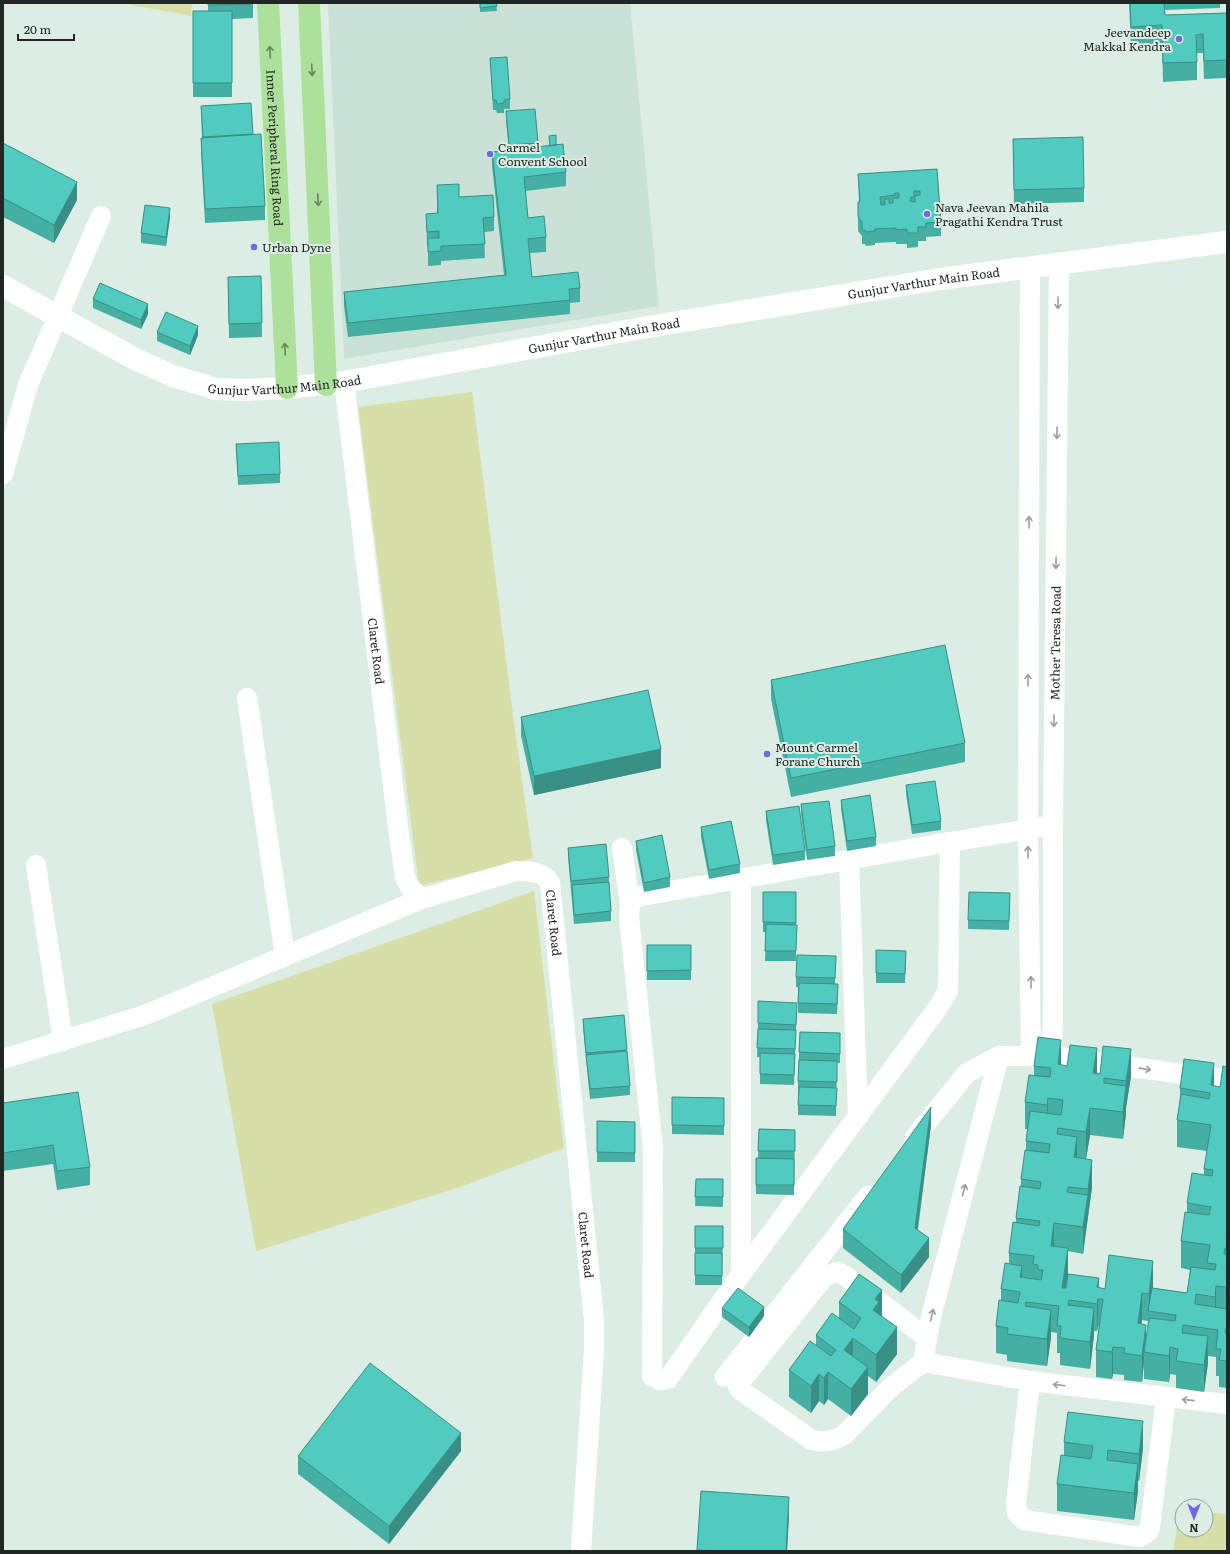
<svg xmlns="http://www.w3.org/2000/svg" width="1230" height="1554" font-family="Literata,serif">
	<style>
		.built { fill: #c9e2d5 }
		.green { fill: #d7dea8 }
		.lines { fill: none; stroke-linecap: round; stroke-linejoin: round }
		.street { stroke: #fff; stroke-width: 20 }
		.secondary { stroke: #fff; stroke-width: 22 }
		.primary { stroke: #ade09a; stroke-width: 22 }
		.wall { fill: #46afa4; fill-rule: evenodd }
		.shaded-wall { fill: #398e86 }
		.building { fill: #51cbbf; stroke: #398e86; fill-rule: evenodd }
		.oneway { stroke: #67845f }
		.oneway2 { stroke: #9b9e9c }
		.poi-dot { fill: #7169e3; stroke: #dceee4; stroke-width: 1.5 }
		.labels { text-anchor: middle; dominant-baseline: central; stroke-width: 4; stroke-linejoin: round; paint-order: stroke }
		.poi-label { font-size: 12px; fill: #212724; stroke: #dceee4; text-anchor: start }
		.street-label { font-size: 12px; fill: #212724; stroke: #dceee4 }
	</style>
	<rect width="100%" height="100%" fill="#dceee4"/>
	<!-- built -->
	<path class="built" d="M 328,3 L 630,3 L 659,306 L 344,359 Z"/>
	<!-- green -->
	<path class="green" d="M 121,3 L 192,3 L 191,16 Z
		M 472,392 L 515,730 L 533,858 L 419,886 L 358,407 Z
		M 534,891 L 564,1148 L 460,1187 L 256,1251 L 212,1004 Z
		M 1180,1509 L 1182,1509 L 1182,1530 L 1206,1530 L 1206,1512 L 1227,1514 L 1227,1551 L 1173,1551 Z"/>
	<g class="lines">
		<!-- street -->
		<g class="street">
			<path d="M 1030,267 L 1028,829 L 1031,1055"/>
			<path id="s1" d="M 344,382 L 398,827 L 405,877 L 410,887 L 421,899 L 516,871 C 529,871 543,871 550,883 L 594,1320 L 594,1349 L 581,1551"/>
			<path d="M 3,474 L 28,385 L 101,216"/>
			<path d="M 247,698 L 285,956"/>
			<path d="M 950,842 L 948,991 L 937,1009 L 741,1274 L 668,1379 L 660,1380 L 652,1376 L 653,1149 L 629,917 L 630,904 L 636,897 L 950,842 L 1053,825"/>
			<path d="M 622,848 L 630,904"/>
			<path d="M 849,860 L 858,1117"/>
			<path d="M 36,865 L 63,1041"/>
			<path d="M 741,879 L 741,1274"/>
			<path d="M 999,1056 L 931,1317 L 923,1362 L 1030,1381 L 1227,1404"/>
			<path id="s2" d="M 1051,1056 L 1053,1023 L 1053,825 L 1059,264"/>
			<path d="M 3,1059 L 145,1015 L 421,899"/>
			<path d="M 915,1137 L 967,1073 L 999,1056 L 1051,1056 L 1227,1080"/>
			<path d="M 923,1362 L 890,1388 L 844,1435 C 832,1441 826,1443 812,1440 L 740,1390 L 738,1386 L 741,1381 L 824,1277 L 837,1272 L 844,1275 L 927,1338"/>
			<path d="M 725,1377 L 868,1196"/>
			<path d="M 1030,1381 L 1016,1503 L 1017,1513 L 1024,1520 L 1140,1537 L 1148,1532 L 1150,1527 L 1166,1398"/>
		</g>
		<!-- secondary -->
		<path class="secondary" id="s3" d="M 3,286 L 135,359 L 173,376 L 216,389 L 245,390 L 287,388 L 344,382 L 642,328 L 940,279 L 1227,242"/>
		<!-- primary -->
		<g class="primary">
			<path id="s4" d="M 268,3 L 287,388"/>
			<path d="M 309,3 L 326,385"/>
		</g>
	</g>
	<!-- wall -->
	<path class="wall" d="M 208,3 L 253,3 L 253,18 L 232,19 L 232,97 L 193,97 L 193,11 L 208,11 Z
		M 480,3 L 496,3 L 497,11 L 480,12 Z
		M 1129,3 L 1220,3 L 1220,8 L 1164,10 L 1165,15 L 1227,13 L 1227,78 L 1204,79 L 1203,53 L 1197,53 L 1197,80 L 1163,82 L 1162,44 L 1131,45 Z
		M 490,58 L 510,99 L 510,109 L 504,109 L 504,113 L 497,113 L 496,110 L 493,110 Z
		M 251,103 L 253,135 L 265,206 L 265,220 L 205,223 L 201,152 L 201,138 L 202,138 L 201,106 Z
		M 506,111 L 538,143 L 538,147 L 550,146 L 549,136 L 556,145 L 566,172 L 566,186 L 526,191 L 528,218 L 546,237 L 546,252 L 530,253 L 532,277 L 580,288 L 580,302 L 570,303 L 570,314 L 348,337 L 344,306 L 344,292 L 504,275 L 492,166 L 492,152 L 509,150 L 506,121 Z
		M 1013,139 L 1084,188 L 1084,202 L 1014,204 Z
		M 3,143 L 77,200 L 54,243 L 3,217 Z
		M 937,169 L 941,222 L 941,236 L 926,237 L 926,241 L 918,241 L 918,247 L 907,248 L 907,244 L 896,244 L 896,242 L 875,243 L 875,245 L 866,246 L 865,244 L 862,244 L 862,236 L 858,231 L 858,204 L 859,202 L 858,174 Z
		M 437,185 L 459,197 L 494,217 L 494,231 L 484,232 L 485,258 L 441,261 L 441,265 L 428,266 L 428,246 L 427,246 L 426,214 L 437,213 Z
		M 170,217 L 166,246 L 141,243 L 141,233 Z
		M 261,276 L 262,337 L 229,338 L 228,277 Z
		M 93,299 L 148,314 L 141,329 L 93,308 Z
		M 157,332 L 198,335 L 190,355 L 157,341 Z
		M 236,444 L 280,474 L 280,483 L 238,485 Z
		M 771,680 L 965,743 L 965,762 L 791,797 L 771,699 Z
		M 521,717 L 661,768 L 534,795 L 521,736 Z
		M 906,785 L 941,821 L 941,830 L 912,834 L 906,794 Z
		M 841,800 L 876,837 L 876,846 L 847,851 L 841,809 Z
		M 801,804 L 835,846 L 835,856 L 807,860 L 801,814 Z
		M 766,811 L 805,851 L 805,860 L 773,865 L 766,820 Z
		M 701,827 L 740,864 L 740,873 L 709,879 L 701,837 Z
		M 636,841 L 670,877 L 670,887 L 644,892 L 636,850 Z
		M 568,848 L 609,877 L 609,887 L 611,911 L 611,921 L 574,924 L 568,857 Z
		M 763,892 L 796,892 L 796,961 L 765,961 L 766,932 L 763,932 Z
		M 1010,893 L 1009,930 L 968,929 L 968,920 Z
		M 647,945 L 691,945 L 691,980 L 647,980 Z
		M 876,950 L 906,951 L 905,983 L 876,983 Z
		M 836,956 L 835,984 L 838,994 L 837,1014 L 798,1013 L 798,987 L 796,987 L 796,977 Z
		M 797,1003 L 794,1085 L 760,1084 L 760,1057 L 757,1057 L 758,1023 Z
		M 624,1015 L 630,1086 L 630,1095 L 590,1099 L 583,1028 L 583,1019 Z
		M 800,1032 L 840,1033 L 840,1063 L 837,1063 L 836,1116 L 798,1115 L 798,1081 Z
		M 1061,1065 L 1097,1074 L 1131,1076 L 1126,1107 L 1126,1113 L 1123,1139 L 1090,1135 L 1086,1159 L 1092,1187 L 1083,1254 L 1068,1251 L 1068,1275 L 1066,1288 L 1099,1288 L 1105,1289 L 1153,1288 L 1187,1293 L 1190,1270 L 1181,1268 L 1181,1241 L 1187,1212 L 1187,1203 L 1204,1175 L 1204,1169 L 1207,1151 L 1177,1147 L 1177,1120 L 1180,1101 L 1180,1088 L 1214,1086 L 1220,1087 L 1227,1067 L 1227,1388 L 1219,1387 L 1219,1376 L 1216,1376 L 1216,1357 L 1208,1356 L 1208,1363 L 1204,1392 L 1176,1388 L 1176,1375 L 1170,1374 L 1169,1382 L 1144,1379 L 1144,1362 L 1142,1382 L 1124,1380 L 1124,1375 L 1113,1374 L 1112,1379 L 1096,1377 L 1096,1350 L 1099,1326 L 1098,1326 L 1097,1331 L 1094,1331 L 1094,1335 L 1090,1369 L 1060,1365 L 1060,1353 L 1057,1353 L 1057,1333 L 1051,1332 L 1051,1337 L 1047,1366 L 1007,1361 L 1007,1355 L 996,1353 L 996,1326 L 1001,1300 L 1001,1289 L 1009,1264 L 1009,1253 L 1016,1222 L 1016,1218 L 1021,1186 L 1021,1179 L 1026,1150 L 1026,1141 L 1028,1129 L 1025,1129 L 1025,1102 L 1034,1075 L 1034,1066 ZM 1142,1320 L 1148,1321 L 1148,1326 L 1146,1342 L 1141,1324 Z
		M 672,1097 L 724,1098 L 724,1135 L 672,1134 Z
		M 3,1103 L 90,1167 L 90,1185 L 57,1190 L 53,1164 L 3,1171 Z
		M 597,1121 L 635,1122 L 635,1162 L 597,1162 Z
		M 931,1125 L 918,1230 L 929,1257 L 901,1293 L 843,1248 L 843,1229 Z
		M 759,1129 L 795,1130 L 794,1195 L 756,1194 L 756,1158 L 758,1158 Z
		M 696,1179 L 723,1179 L 723,1207 L 695,1206 Z
		M 695,1226 L 723,1226 L 722,1285 L 695,1285 Z
		M 839,1302 L 882,1316 L 897,1354 L 876,1382 L 868,1376 L 868,1394 L 851,1416 L 828,1399 L 824,1405 L 819,1401 L 811,1413 L 789,1397 L 789,1370 L 816,1345 L 816,1335 L 839,1318 Z
		M 722,1308 L 764,1316 L 749,1337 L 722,1317 Z
		M 1064,1442 L 1143,1448 L 1139,1481 L 1138,1481 L 1138,1491 L 1134,1520 L 1057,1511 L 1057,1484 L 1064,1455 Z
		M 461,1451 L 389,1544 L 298,1474 L 298,1456 Z
		M 701,1491 L 789,1515 L 787,1551 L 697,1551 Z"/>
	<!-- shaded-wall -->
	<path class="shaded-wall" d="M 77,182 L 77,200 L 54,243 L 54,225 Z
		M 170,208 L 170,217 L 166,246 L 166,237 Z
		M 148,304 L 148,314 L 141,329 L 141,320 Z
		M 198,326 L 198,335 L 190,355 L 190,346 Z
		M 661,749 L 661,768 L 534,795 L 534,776 Z
		M 1061,1040 L 1061,1067 L 1058,1064 Z
		M 1097,1048 L 1097,1075 L 1093,1073 Z
		M 1131,1049 L 1131,1076 L 1126,1108 L 1126,1081 Z
		M 1214,1063 L 1214,1090 L 1211,1085 Z
		M 1126,1086 L 1126,1113 L 1123,1139 L 1123,1112 Z
		M 1048,1098 L 1048,1125 L 1047,1132 L 1047,1105 Z
		M 931,1107 L 931,1125 L 915,1246 L 915,1228 Z
		M 1090,1108 L 1090,1135 L 1086,1159 L 1086,1132 Z
		M 1077,1137 L 1077,1164 L 1074,1157 Z
		M 1092,1160 L 1092,1187 L 1083,1254 L 1083,1227 Z
		M 1054,1223 L 1054,1250 L 1051,1246 Z
		M 929,1238 L 929,1257 L 901,1293 L 901,1275 Z
		M 1068,1248 L 1068,1275 L 1062,1315 L 1062,1288 Z
		M 1153,1261 L 1153,1288 L 1149,1311 L 1149,1294 Z
		M 1022,1266 L 1022,1293 L 1020,1277 Z
		M 1099,1278 L 1098,1326 L 1097,1331 L 1097,1287 Z
		M 1216,1286 L 1216,1313 L 1215,1324 L 1215,1297 Z
		M 882,1290 L 882,1317 L 873,1310 L 875,1299 Z
		M 1142,1293 L 1142,1320 L 1138,1350 L 1138,1323 Z
		M 764,1307 L 764,1316 L 749,1337 L 749,1327 Z
		M 1094,1308 L 1094,1335 L 1090,1369 L 1090,1342 Z
		M 1051,1310 L 1051,1337 L 1047,1366 L 1047,1339 Z
		M 1146,1325 L 1146,1351 L 1144,1352 L 1144,1362 L 1142,1382 L 1142,1356 Z
		M 897,1327 L 897,1354 L 876,1382 L 876,1355 Z
		M 1208,1336 L 1208,1363 L 1204,1392 L 1204,1365 Z
		M 853,1338 L 853,1365 L 844,1350 Z
		M 1113,1347 L 1113,1374 L 1112,1379 L 1112,1352 Z
		M 1170,1347 L 1170,1374 L 1169,1382 L 1169,1356 Z
		M 868,1367 L 868,1394 L 851,1416 L 851,1389 Z
		M 828,1372 L 828,1399 L 824,1405 L 824,1378 Z
		M 819,1374 L 819,1401 L 811,1413 L 811,1386 Z
		M 1143,1421 L 1143,1448 L 1139,1481 L 1139,1454 Z
		M 461,1433 L 461,1451 L 389,1544 L 389,1526 Z
		M 1138,1464 L 1138,1491 L 1134,1520 L 1134,1493 Z
		M 789,1497 L 789,1515 L 787,1551 L 786,1551 Z"/>
	<!-- building -->
	<path class="building" d="M 208,3 L 253,3 L 253,4 L 208,5 Z
		M 480,3 L 496,3 L 497,6 L 480,8 Z
		M 1130,3 L 1164,3 L 1165,15 L 1227,13 L 1227,60 L 1204,61 L 1203,34 L 1196,35 L 1197,62 L 1163,63 L 1162,25 L 1131,27 Z
		M 193,11 L 232,11 L 232,83 L 193,83 Z
		M 507,57 L 510,99 L 504,100 L 504,103 L 497,104 L 496,100 L 493,100 L 490,58 Z
		M 251,103 L 253,134 L 203,137 L 201,106 Z
		M 535,109 L 538,143 L 509,145 L 506,111 Z
		M 261,134 L 265,206 L 205,209 L 201,138 Z
		M 556,135 L 556,145 L 550,146 L 549,136 Z
		M 1083,137 L 1084,188 L 1014,190 L 1013,139 Z
		M 3,143 L 77,182 L 54,225 L 3,198 Z
		M 563,144 L 566,172 L 524,177 L 528,218 L 544,216 L 546,237 L 528,239 L 532,277 L 578,272 L 580,288 L 569,289 L 570,300 L 348,323 L 344,292 L 506,275 L 492,152 Z
		M 937,169 L 941,222 L 926,223 L 926,227 L 918,227 L 918,233 L 907,233 L 907,229 L 896,230 L 896,228 L 875,229 L 875,231 L 866,232 L 865,230 L 862,230 L 862,222 L 858,217 L 858,202 L 860,202 L 858,174 ZM 914,191 L 920,191 L 920,195 L 915,196 L 915,202 L 910,201 L 911,197 L 914,197 ZM 895,193 L 899,193 L 899,198 L 893,198 L 893,203 L 889,203 L 889,199 L 885,199 L 885,205 L 881,205 L 880,197 L 895,195 Z
		M 459,184 L 459,197 L 493,195 L 494,217 L 483,218 L 485,244 L 441,246 L 441,251 L 428,252 L 428,238 L 439,238 L 439,231 L 427,232 L 426,214 L 438,213 L 437,185 Z
		M 145,205 L 170,208 L 166,237 L 141,233 Z
		M 261,276 L 262,323 L 229,324 L 228,277 Z
		M 100,283 L 148,304 L 141,320 L 93,299 Z
		M 166,312 L 198,326 L 190,346 L 157,332 Z
		M 279,442 L 280,474 L 238,476 L 236,444 Z
		M 945,645 L 965,743 L 791,778 L 771,680 Z
		M 648,690 L 661,749 L 534,776 L 521,717 Z
		M 935,781 L 941,821 L 912,825 L 906,785 Z
		M 870,795 L 876,837 L 847,841 L 841,800 Z
		M 829,801 L 835,846 L 807,850 L 801,804 Z
		M 799,806 L 805,851 L 773,855 L 766,811 Z
		M 731,821 L 740,864 L 709,870 L 701,827 Z
		M 662,835 L 670,877 L 644,883 L 636,841 Z
		M 606,844 L 609,877 L 571,881 L 568,848 Z
		M 609,882 L 611,911 L 574,915 L 572,885 Z
		M 763,892 L 796,892 L 796,923 L 763,922 Z
		M 969,892 L 1010,893 L 1009,921 L 968,920 Z
		M 766,924 L 797,925 L 796,951 L 765,951 Z
		M 647,945 L 691,945 L 691,970 L 647,971 Z
		M 876,950 L 906,951 L 905,974 L 876,973 Z
		M 797,955 L 836,956 L 835,978 L 796,977 Z
		M 799,983 L 838,984 L 837,1004 L 798,1003 Z
		M 758,1001 L 797,1003 L 796,1025 L 758,1023 Z
		M 624,1015 L 627,1050 L 586,1053 L 583,1019 Z
		M 758,1029 L 796,1030 L 795,1049 L 757,1048 Z
		M 800,1032 L 840,1033 L 840,1054 L 799,1052 Z
		M 1038,1037 L 1061,1040 L 1058,1064 L 1067,1066 L 1070,1045 L 1097,1048 L 1093,1073 L 1100,1074 L 1103,1046 L 1131,1049 L 1126,1081 L 1104,1078 L 1104,1083 L 1126,1086 L 1123,1112 L 1090,1108 L 1086,1132 L 1058,1128 L 1057,1134 L 1077,1137 L 1074,1157 L 1092,1160 L 1088,1189 L 1068,1187 L 1067,1192 L 1088,1195 L 1083,1227 L 1054,1223 L 1051,1246 L 1068,1248 L 1062,1288 L 1066,1288 L 1068,1274 L 1099,1278 L 1097,1287 L 1105,1289 L 1109,1255 L 1153,1261 L 1149,1294 L 1142,1293 L 1138,1323 L 1146,1325 L 1142,1356 L 1124,1353 L 1125,1348 L 1113,1347 L 1112,1352 L 1096,1350 L 1103,1299 L 1098,1299 L 1097,1304 L 1069,1300 L 1068,1305 L 1094,1308 L 1090,1342 L 1060,1338 L 1061,1326 L 1057,1326 L 1059,1306 L 1026,1302 L 1025,1306 L 1051,1310 L 1047,1339 L 1007,1334 L 1008,1328 L 996,1326 L 999,1300 L 1018,1303 L 1020,1292 L 1001,1289 L 1005,1263 L 1022,1266 L 1020,1277 L 1041,1280 L 1043,1270 L 1038,1270 L 1038,1265 L 1033,1264 L 1034,1256 L 1009,1253 L 1013,1222 L 1039,1226 L 1040,1221 L 1016,1218 L 1020,1186 L 1040,1189 L 1041,1182 L 1021,1179 L 1025,1150 L 1049,1153 L 1050,1144 L 1026,1141 L 1030,1111 L 1061,1115 L 1063,1100 L 1048,1098 L 1047,1105 L 1025,1102 L 1029,1075 L 1050,1077 L 1051,1068 L 1034,1066 Z
		M 627,1051 L 630,1086 L 590,1089 L 586,1055 Z
		M 760,1053 L 795,1054 L 794,1075 L 760,1074 Z
		M 1184,1059 L 1214,1063 L 1211,1085 L 1220,1087 L 1223,1066 L 1227,1067 L 1227,1248 L 1225,1248 L 1224,1254 L 1227,1254 L 1227,1287 L 1216,1286 L 1215,1297 L 1196,1294 L 1195,1304 L 1227,1309 L 1227,1324 L 1225,1333 L 1227,1333 L 1227,1361 L 1219,1360 L 1221,1349 L 1216,1349 L 1218,1330 L 1183,1325 L 1182,1333 L 1208,1336 L 1204,1365 L 1176,1361 L 1178,1349 L 1170,1347 L 1169,1356 L 1144,1352 L 1149,1318 L 1175,1321 L 1176,1315 L 1148,1311 L 1152,1288 L 1187,1293 L 1191,1267 L 1215,1270 L 1216,1264 L 1207,1263 L 1210,1245 L 1181,1241 L 1185,1212 L 1209,1215 L 1211,1207 L 1187,1203 L 1192,1173 L 1212,1176 L 1213,1170 L 1204,1169 L 1211,1125 L 1177,1120 L 1181,1094 L 1209,1099 L 1210,1093 L 1180,1088 Z
		M 799,1060 L 837,1061 L 837,1082 L 798,1081 Z
		M 799,1087 L 837,1088 L 836,1106 L 798,1105 Z
		M 78,1092 L 90,1167 L 57,1171 L 53,1145 L 3,1153 L 3,1103 Z
		M 672,1097 L 724,1098 L 724,1126 L 672,1125 Z
		M 931,1107 L 915,1228 L 929,1238 L 901,1275 L 843,1229 Z
		M 597,1121 L 635,1122 L 635,1153 L 597,1152 Z
		M 759,1129 L 795,1130 L 795,1151 L 758,1151 Z
		M 756,1158 L 794,1159 L 794,1185 L 756,1185 Z
		M 696,1179 L 723,1179 L 723,1197 L 695,1197 Z
		M 695,1226 L 723,1226 L 723,1248 L 695,1248 Z
		M 695,1253 L 722,1253 L 722,1276 L 695,1275 Z
		M 859,1274 L 882,1290 L 875,1299 L 879,1302 L 873,1310 L 897,1327 L 876,1355 L 853,1338 L 844,1350 L 868,1367 L 851,1389 L 828,1372 L 824,1378 L 819,1374 L 811,1386 L 789,1370 L 810,1341 L 831,1356 L 836,1350 L 816,1335 L 832,1313 L 854,1329 L 861,1318 L 839,1302 Z
		M 738,1288 L 764,1307 L 749,1327 L 722,1308 Z
		M 370,1363 L 461,1433 L 389,1526 L 298,1456 Z
		M 1068,1412 L 1143,1421 L 1139,1454 L 1108,1450 L 1107,1460 L 1138,1464 L 1134,1493 L 1057,1484 L 1061,1455 L 1091,1459 L 1093,1446 L 1064,1442 Z
		M 701,1491 L 789,1497 L 786,1551 L 721,1551 L 697,1550 Z"/>
	<!-- one-way arrows -->
	<defs><path id="oneway-shaft" d="M-6 0H5M1.5-3L5.5 0L1.5 3" fill="none" stroke-width="1.6" stroke-linecap="round" stroke-linejoin="round"/></defs>
	<g class="oneway">
		<use href="#oneway-shaft" transform="translate(270 52) rotate(-93)"/>
		<use href="#oneway-shaft" transform="translate(312 70) rotate(87)"/>
		<use href="#oneway-shaft" transform="translate(318 200) rotate(87)"/>
		<use href="#oneway-shaft" transform="translate(285 349) rotate(-93)"/>
	</g>
	<g class="oneway2">
		<use href="#oneway-shaft" transform="translate(1058 303) rotate(91)"/>
		<use href="#oneway-shaft" transform="translate(1057 433) rotate(91)"/>
		<use href="#oneway-shaft" transform="translate(1029 522) rotate(-90)"/>
		<use href="#oneway-shaft" transform="translate(1056 563) rotate(91)"/>
		<use href="#oneway-shaft" transform="translate(1028 680) rotate(-90)"/>
		<use href="#oneway-shaft" transform="translate(1054 721) rotate(91)"/>
		<use href="#oneway-shaft" transform="translate(1028 852) rotate(-91)"/>
		<use href="#oneway-shaft" transform="translate(1031 982) rotate(-91)"/>
		<use href="#oneway-shaft" transform="translate(1145 1069) rotate(8)"/>
		<use href="#oneway-shaft" transform="translate(964 1190) rotate(-75)"/>
		<use href="#oneway-shaft" transform="translate(932 1315) rotate(-77)"/>
		<use href="#oneway-shaft" transform="translate(1059 1385) rotate(-173)"/>
		<use href="#oneway-shaft" transform="translate(1188 1400) rotate(-174)"/>
	</g>
	<!-- markers -->
	<g class="poi-dot">
		<circle cx="1179" cy="39" r="4"/>
		<circle cx="490" cy="154" r="4"/>
		<circle cx="927" cy="214" r="4"/>
		<circle cx="254" cy="247" r="4"/>
		<circle cx="767" cy="754" r="4"/>
	</g>
	<g class="labels">
		<!-- poi labels -->
		<g class="poi-label">
			<text x="1171" y="32" text-anchor="end">Jeevandeep<tspan x="1171" dy="14">Makkal Kendra</tspan></text>
			<text x="498" y="147">Carmel<tspan x="498" dy="14">Convent School</tspan></text>
			<text x="935" y="207">Nava Jeevan Mahila<tspan x="935" dy="14">Pragathi Kendra Trust</tspan></text>
			<text x="262" y="247">Urban Dyne</text>
			<text x="775" y="747">Mount Carmel<tspan x="775" dy="14">Forane Church</tspan></text>
		</g>
		<!-- street labels -->
		<g class="street-label">
			<text stroke="none"><textPath href="#s4" startOffset="145">Inner Peripheral Ring Road</textPath></text>
			<text stroke="none"><textPath href="#s3" startOffset="954">Gunjur Varthur Main Road</textPath></text>
			<text stroke="none"><textPath href="#s3" startOffset="630">Gunjur Varthur Main Road</textPath></text>
			<text stroke="none"><textPath href="#s3" startOffset="306">Gunjur Varthur Main Road</textPath></text>
			<text stroke="none"><textPath href="#s2" startOffset="413">Mother Teresa Road</textPath></text>
			<text stroke="none"><textPath href="#s1" startOffset="271">Claret Road</textPath></text>
			<text stroke="none"><textPath href="#s1" startOffset="703">Claret Road</textPath></text>
			<text stroke="none"><textPath href="#s1" startOffset="1027">Claret Road</textPath></text>
		</g>
	</g>
	<!-- border -->
	<rect width="1230" height="1554" fill="none" stroke="#212724" stroke-width="8"/>
	<!-- north arrow -->
	<g transform="translate(1194 1518) rotate(180)"><circle r="19" fill="#dceee4" stroke="#919e97"/>
	<path d="M0-3L7 15L0 10L-7 15Z" fill="#7169e3"/>
	<text y="-6" font-size="11" font-weight="bold" text-anchor="middle" fill="#212724">N</text>
	</g>
	<!-- scale -->
	<path d="M18 34v6h56v-6" fill="none" stroke="#212724" stroke-width="2"/>
	<text x="24" y="34" font-size="12" fill="#212724" stroke="#dceee4" stroke-width="3" paint-order="stroke">20 m</text>
</svg>
